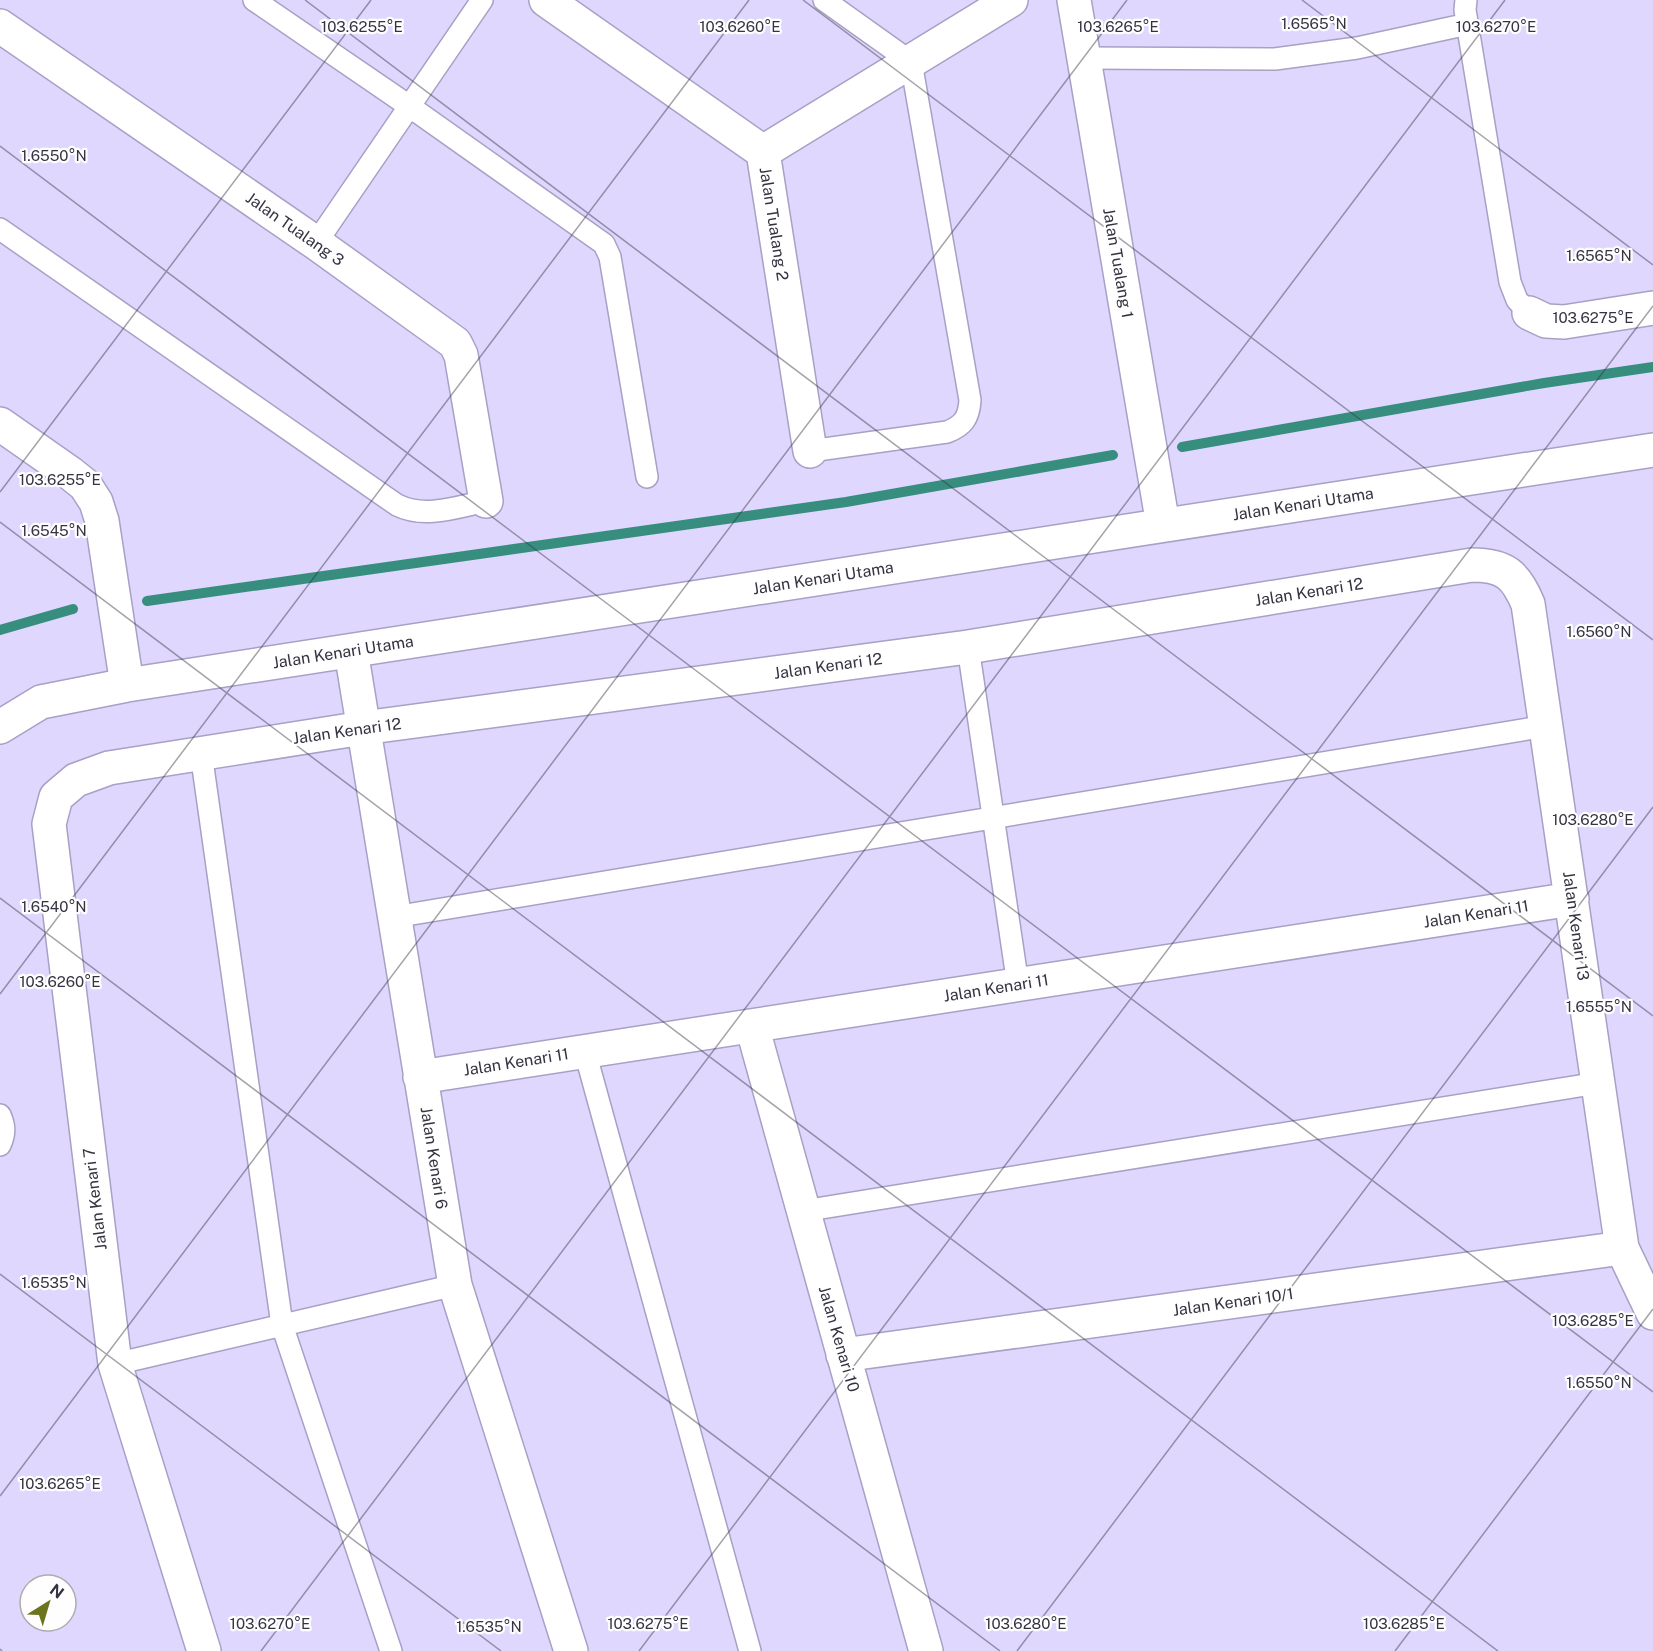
<svg xmlns="http://www.w3.org/2000/svg" width="1653" height="1651" font-family="'Public Sans',sans-serif">
	<style>
		.lines { fill: none; stroke-linecap: round; stroke-linejoin: round }
		.stream { stroke: #378e7f; stroke-width: 10 }
		.service-casing { stroke: #a8a0c5; stroke-width: 24 }
		.minor-casing { stroke: #a8a0c5; stroke-width: 36 }
		.service { stroke: #fff; stroke-width: 21 }
		.minor { stroke: #fff; stroke-width: 33 }
		.ticks { fill: none; stroke: #353241; stroke-width: 1.5; stroke-opacity: 0.45 }
		.labels { text-anchor: middle; dominant-baseline: central; stroke-width: 4.5; stroke-linejoin: round; paint-order: stroke }
		.street-label { font-size: 16px; fill: #353241; stroke: #fefefe }
		.ticks-label { font-size: 15px; text-anchor: middle; fill: #353241; stroke: #fefefe; stroke-width: 4.5; stroke-linejoin: round; paint-order: stroke }
	</style>
	<rect width="100%" height="100%" fill="#dfd7fe"/>
	<g class="lines">
		<!-- stream -->
		<path class="stream" d="M 1182,447 L 1544,383 L 1653,367
			M 147,601 L 846,502 L 1113,455
			M 0,630 L 73,609"/>
		<!-- service casing -->
		<g class="service-casing">
			<path id="service" d="M 254,0 L 409,106 L 604,244 L 610,257 L 647,477
				M 1466,0 L 1465,10 L 1510,282 L 1517,300 L 1529,313
				M 1083,58 L 1275,59 L 1357,48 L 1468,24
				M 0,229 L 397,505 C 425,519 457,507 486,501
				M 316,243 L 482,0
				M 810,451 L 947,432 C 963,426 969,418 970,400 L 911,62 L 824,0
				M 968,647 L 1018,985
				M 201,753 L 282,1325 L 391,1651
				M 394,917 L 1546,726
				M 585,1052 L 750,1651
				M 0,1115 C 5,1126 5,1134 0,1145
				M 803,1211 L 1598,1083
				M 115,1364 L 455,1285"/>
		</g>
		<!-- minor casing -->
		<g class="minor-casing">
			<path id="minor" d="M 546,0 L 763,152 L 810,451
				M 1074,0 L 1163,525
				M 0,26 L 316,243 L 455,343 L 461,355 L 486,501
				M 763,152 L 1011,0
				M 1529,313 L 1546,321 L 1564,322 L 1653,308
				M 0,424 L 70,473 L 85,485 L 96,502 L 102,521 L 127,685
				M 351,651 L 455,1285 L 571,1651
				M 0,727 L 41,702 L 127,685 L 1653,450
				M 752,1026 L 926,1651
				M 420,1077 L 1572,899
				M 843,1355 L 1622,1248
				M 204,1651 L 115,1364 L 49,824 L 56,797 L 76,780 L 109,768 L 363,728 L 968,647 L 1472,565 C 1505,565 1516,575 1528,604 L 1622,1248 L 1653,1313"/>
		</g>
		<!-- service -->
		<use href="#service" class="service"/>
		<!-- minor -->
		<use href="#minor" class="minor"/>
	</g>
	<!-- ticks -->
	<path class="ticks" d="M 305,0 L 1653,1016M 803,0 L 1653,640M 1302,0 L 1653,265M 0,146 L 1653,1392M 0,492 L 371,0M 0,522 L 1498,1651M 0,898 L 1000,1651M 0,994 L 749,0M 0,1274 L 501,1651M 0,1496 L 1127,0M 0,1649 L 2,1651M 261,1651 L 1505,0M 639,1651 L 1653,306M 1017,1651 L 1653,807M 1395,1651 L 1653,1309"/>
	<g class="labels">
		<!-- street labels -->
		<g class="street-label">
			<text transform="translate(774 224) rotate(81)">Jalan Tualang 2</text>
			<text transform="translate(295 229) rotate(35)">Jalan Tualang 3</text>
			<text transform="translate(1118 263) rotate(80)">Jalan Tualang 1</text>
			<text transform="translate(1303 504) rotate(-9)">Jalan Kenari Utama</text>
			<text transform="translate(823 578) rotate(-9)">Jalan Kenari Utama</text>
			<text transform="translate(1309 592) rotate(-9)">Jalan Kenari 12</text>
			<text transform="translate(343 652) rotate(-9)">Jalan Kenari Utama</text>
			<text transform="translate(828 666) rotate(-8)">Jalan Kenari 12</text>
			<text transform="translate(347 731) rotate(-8)">Jalan Kenari 12</text>
			<text transform="translate(1476 914) rotate(-9)">Jalan Kenari 11</text>
			<text transform="translate(1576 926) rotate(82)">Jalan Kenari 13</text>
			<text transform="translate(996 988) rotate(-9)">Jalan Kenari 11</text>
			<text transform="translate(516 1062) rotate(-9)">Jalan Kenari 11</text>
			<text transform="translate(434 1158) rotate(81)">Jalan Kenari 6</text>
			<text transform="translate(95 1199) rotate(-97)">Jalan Kenari 7</text>
			<text transform="translate(1233 1302) rotate(-8)">Jalan Kenari 10/1</text>
			<text transform="translate(839 1339) rotate(74)">Jalan Kenari 10</text>
		</g>
	</g>
	<g class="ticks-label">
		<text x="1314" y="29">1.6565°N</text>
		<text x="362" y="32">103.6255°E</text>
		<text x="740" y="32">103.6260°E</text>
		<text x="1118" y="32">103.6265°E</text>
		<text x="1496" y="32">103.6270°E</text>
		<text x="54" y="161">1.6550°N</text>
		<text x="1599" y="261">1.6565°N</text>
		<text x="1593" y="323">103.6275°E</text>
		<text x="60" y="485">103.6255°E</text>
		<text x="54" y="536">1.6545°N</text>
		<text x="1599" y="637">1.6560°N</text>
		<text x="1593" y="825">103.6280°E</text>
		<text x="54" y="912">1.6540°N</text>
		<text x="60" y="987">103.6260°E</text>
		<text x="1599" y="1012">1.6555°N</text>
		<text x="54" y="1288">1.6535°N</text>
		<text x="1593" y="1326">103.6285°E</text>
		<text x="1599" y="1388">1.6550°N</text>
		<text x="60" y="1489">103.6265°E</text>
		<text x="270" y="1629">103.6270°E</text>
		<text x="648" y="1629">103.6275°E</text>
		<text x="1026" y="1629">103.6280°E</text>
		<text x="1404" y="1629">103.6285°E</text>
		<text x="489" y="1632">1.6535°N</text>
	</g>
	<!-- north arrow -->
	<g transform="translate(48 1603) rotate(37)"><circle r="28" fill="#fefefe" stroke="#aeacb2" stroke-width="1.5"/>
	<path d="M0-4.5L10 22L0 15L-10 22Z" fill="#6c741d"/>
	<text y="-9" font-size="16" font-weight="bold" text-anchor="middle" fill="#353241">N</text>
	</g>
</svg>
